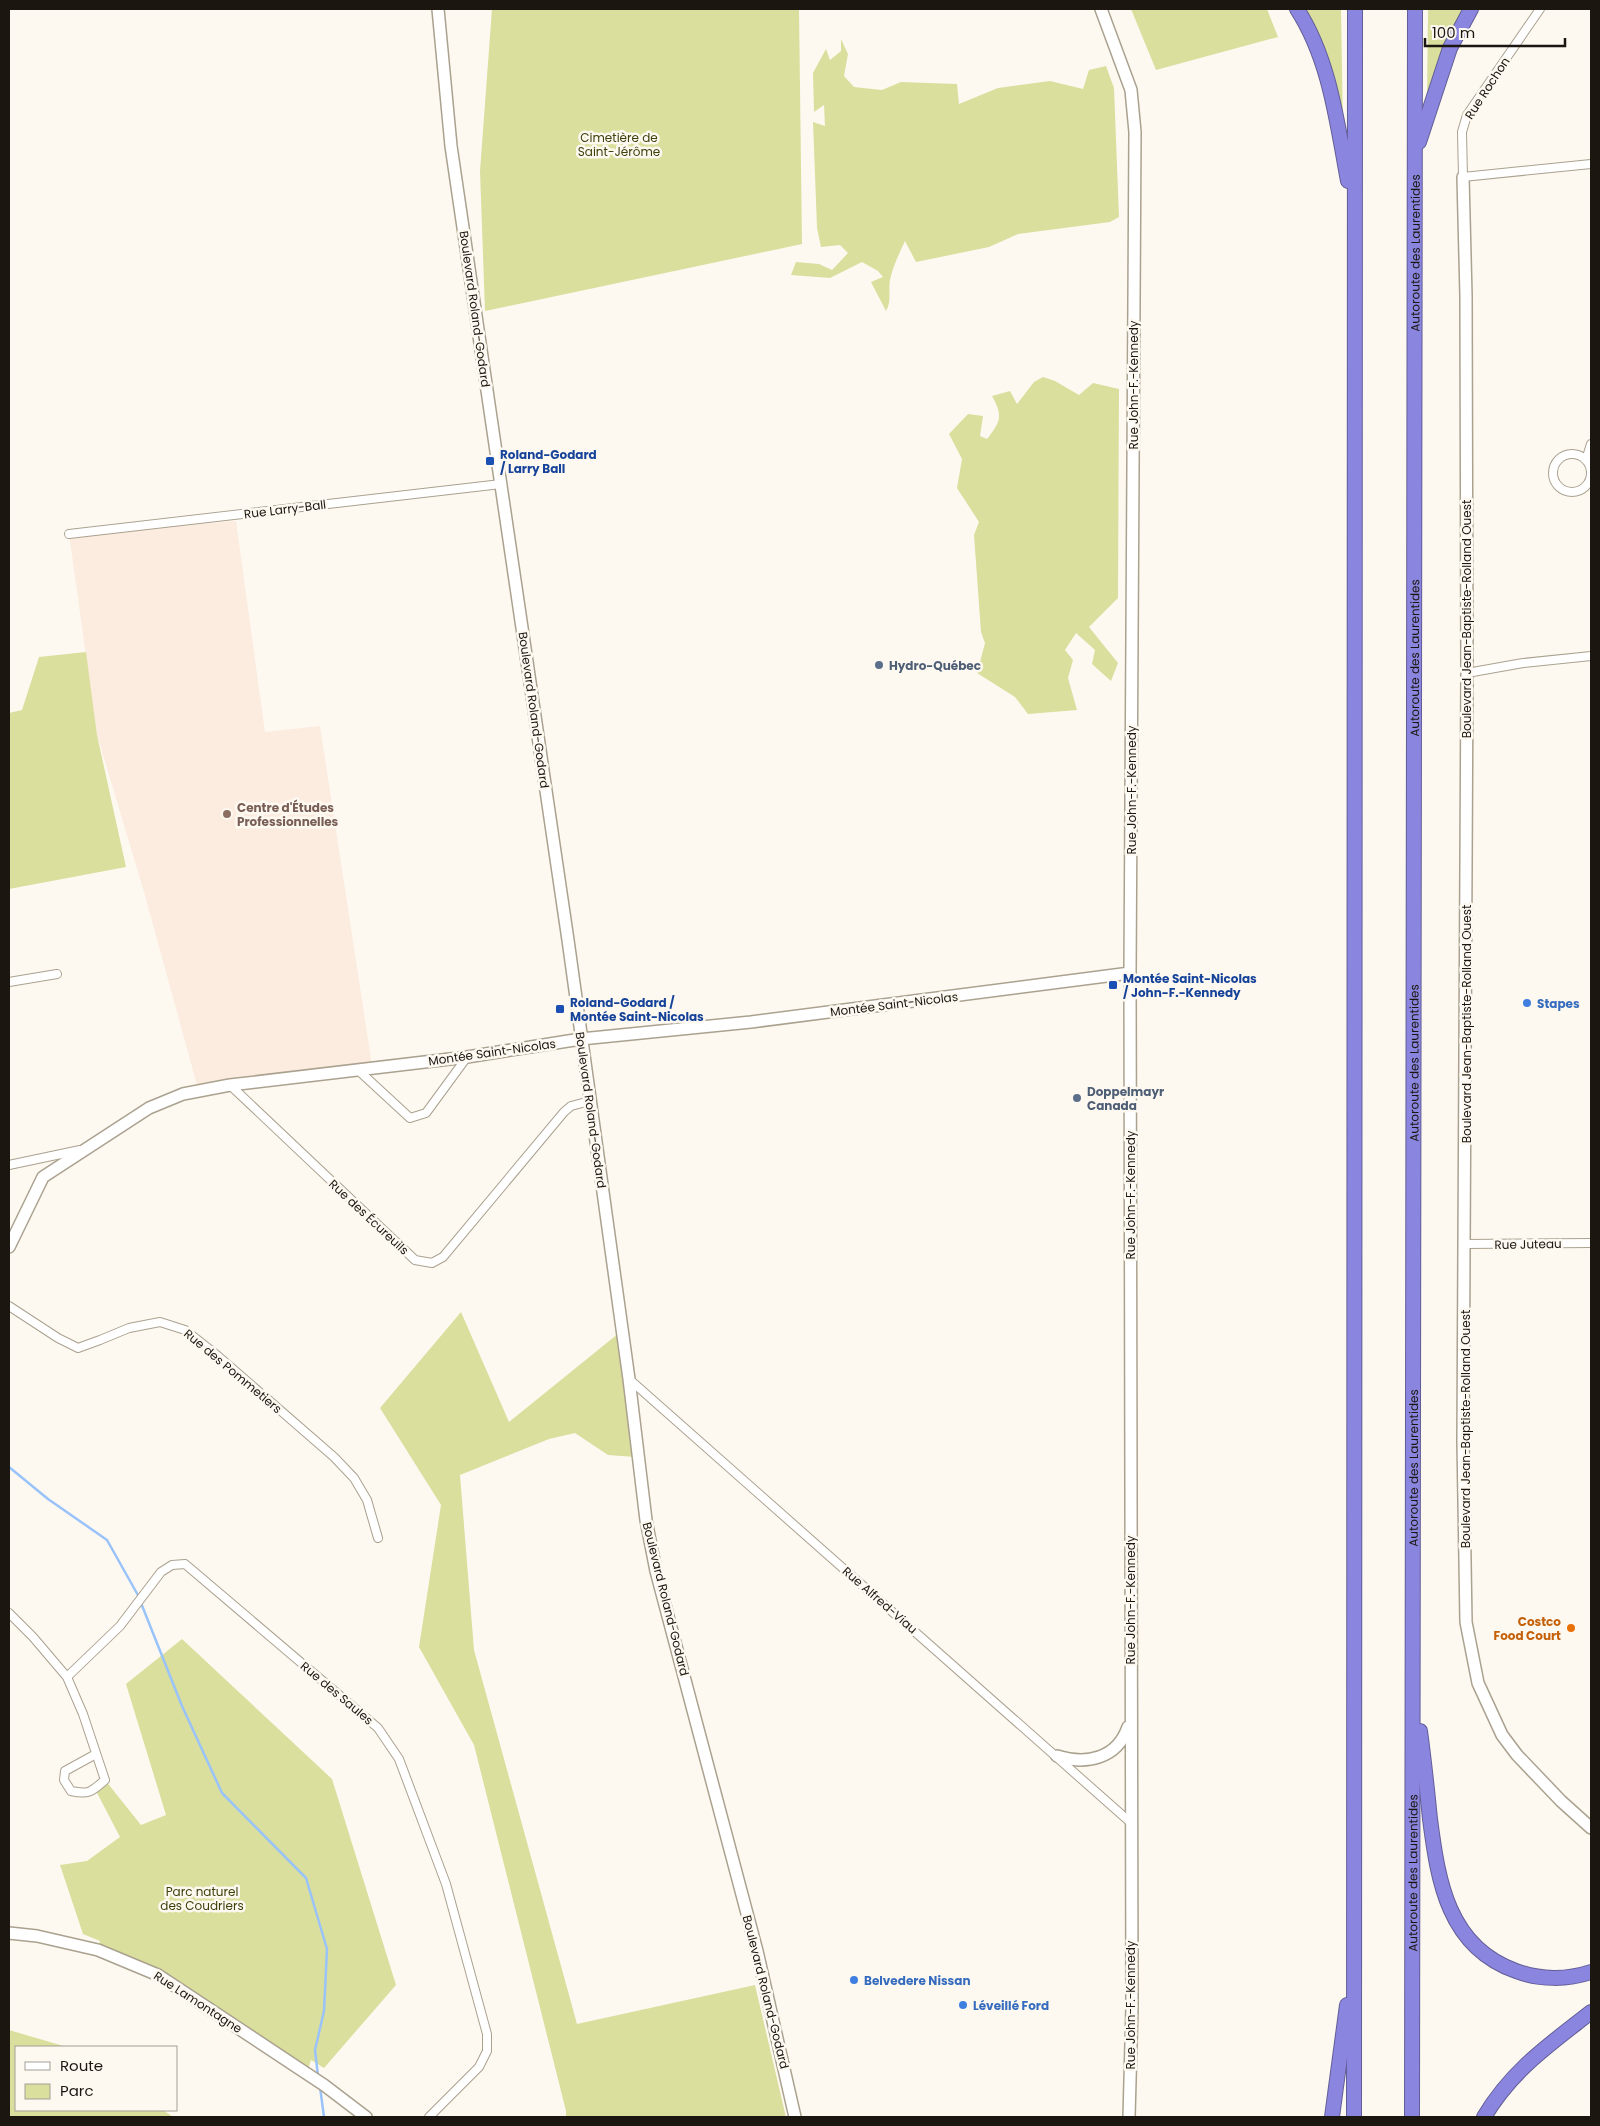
<svg xmlns="http://www.w3.org/2000/svg" width="1600" height="2126" font-family="Poppins,sans-serif">
	<style>
		.education { fill: #fcece0 }
		.green { fill: #dadf9d }
		.lines { fill: none; stroke-linecap: round; stroke-linejoin: round }
		.stream { stroke: #9ac3fa; stroke-width: 2.5 }
		.street-casing { stroke: #aba18f; stroke-width: 10 }
		.secondary-casing { stroke: #aba18f; stroke-width: 14 }
		.highway-casing { stroke: #635e96; stroke-width: 16 }
		.street { stroke: #fff; stroke-width: 8 }
		.secondary { stroke: #fff; stroke-width: 11 }
		.highway { stroke: #8a85de; stroke-width: 14 }
		.transit-dot { fill: #1a4fb4; stroke: #fdf9f1; stroke-width: 2 }
		.service-dot { fill: #5c6f8a; stroke: #fdf9f1; stroke-width: 2 }
		.education-dot { fill: #8d6e63; stroke: #fdf9f1; stroke-width: 2 }
		.shop-dot { fill: #3f7fe0; stroke: #fdf9f1; stroke-width: 2 }
		.food-dot { fill: #e8710a; stroke: #fdf9f1; stroke-width: 2 }
		.labels { text-anchor: middle; dominant-baseline: central; stroke-width: 5; stroke-linejoin: round; paint-order: stroke }
		.street-label { font-size: 12px; fill: #1b1710; stroke: #fdf9f1 }
		.park-label { font-size: 12px; fill: #3e400a; stroke: #fdf9f1 }
		.transit-label { font-size: 12px; font-weight: bold; fill: #164399; stroke: #fdf9f1; text-anchor: start }
		.service-label { font-size: 12px; font-weight: bold; fill: #4e5e75; stroke: #fdf9f1; text-anchor: start }
		.education-label { font-size: 12px; font-weight: bold; fill: #785e54; stroke: #fdf9f1; text-anchor: start }
		.shop-label { font-size: 12px; font-weight: bold; fill: #366cbe; stroke: #fdf9f1; text-anchor: start }
		.food-label { font-size: 12px; font-weight: bold; fill: #c56008; stroke: #fdf9f1; text-anchor: end }
	</style>
	<rect width="100%" height="100%" fill="#fdf9f1"/>
	<!-- education -->
	<path class="education" d="M 236,521 L 265,732 L 320,726 L 372,1065 L 198,1089 L 144,892 L 97,735 L 69,534 Z"/>
	<!-- green -->
	<path class="green" d="M 492,9 L 799,9 L 802,244 L 485,311 L 480,171 Z
		M 1131,9 L 1267,9 L 1278,37 L 1156,70 Z
		M 1305,9 L 1341,9 L 1343,127 C 1337,83 1327,48 1305,9 Z
		M 1428,9 L 1463,9 L 1447,39 L 1427,99 Z
		M 841,39 L 848,54 L 844,76 L 854,87 L 882,90 L 901,82 L 957,84 L 959,104 L 998,88 L 1050,81 L 1083,89 L 1089,70 L 1106,66 L 1114,88 L 1119,217 L 1110,222 L 1018,234 L 989,247 L 916,262 L 905,241 C 899,254 893,266 890,280 C 888,291 892,301 886,311 L 871,282 L 883,277 L 878,271 L 862,262 L 830,278 L 791,275 L 796,262 L 819,264 L 832,270 L 848,253 L 840,245 L 821,247 L 817,228 L 813,122 L 825,126 L 824,105 L 814,112 L 813,73 L 826,49 L 830,60 L 841,51 Z
		M 1043,377 L 1055,381 L 1079,395 L 1093,383 L 1119,389 L 1118,598 L 1089,627 L 1118,663 L 1111,681 L 1092,664 L 1095,650 L 1076,633 L 1065,650 L 1073,660 L 1068,678 L 1077,710 L 1028,714 L 1015,697 L 977,673 L 985,643 L 981,632 L 974,535 L 979,522 L 957,488 L 962,459 L 949,434 L 968,414 L 983,416 L 980,436 L 987,439 C 1001,421 1003,416 992,396 L 1010,391 L 1017,404 L 1034,382 Z
		M 86,652 L 97,735 L 126,867 L 9,889 L 9,713 L 22,710 L 39,657 Z
		M 461,1312 L 509,1422 L 619,1333 L 635,1457 L 608,1455 L 575,1433 L 549,1439 L 460,1475 L 474,1650 L 577,2024 L 755,1985 L 786,2117 L 566,2117 L 566,2111 L 474,1745 L 419,1647 L 441,1505 L 380,1408 Z
		M 182,1639 L 332,1779 L 396,1985 L 324,2068 L 311,2060 L 307,2073 L 158,1975 L 98,1950 L 100,1941 L 83,1934 L 60,1865 L 87,1861 L 120,1837 L 95,1789 L 105,1780 L 141,1825 L 166,1815 L 126,1684 Z
		M 9,2030 L 67,2047 L 16,2047 L 16,2110 L 163,2110 L 173,2117 L 9,2117 Z"/>
	<g class="lines">
		<!-- stream -->
		<path class="stream" d="M 9,1467 L 48,1499 L 107,1540 L 139,1597
			M 141,1603 L 182,1706 L 222,1793 L 306,1878 L 327,1949 L 324,2011 L 315,2050 L 318,2076
			M 320,2087 L 324,2117"/>
		<!-- street casing -->
		<g class="street-casing">
			<path id="street" d="M 1540,9 L 1467,115 L 1462,132 L 1463,177 L 1591,164
				M1553 473a19 19 0 1 1 38 0a19 19 0 1 1-38 0Z
				M 1586,460 L 1591,444
				M 69,534 L 501,484
				M 1467,673 L 1523,663 L 1591,656
				M 9,982 L 57,974
				M 358,1070 L 410,1118 L 426,1113 L 467,1057
				M 230,1085 L 415,1260 L 432,1263 L 443,1257 L 564,1112 L 571,1106 L 590,1101
				M 9,1165 L 80,1150
				M 1465,1244 L 1591,1243
				M 9,1306 L 58,1338 L 78,1348 L 100,1340 L 129,1328 L 160,1322 L 185,1330 L 219,1357 L 334,1457 L 354,1478 L 367,1500 L 378,1538
				M 629,1379 L 1130,1822
				M 9,1613 L 33,1637 L 67,1677 L 83,1714 L 105,1780 C 91,1792 89,1795 71,1791 L 64,1780 L 65,1771 L 96,1754
				M 67,1677 L 120,1626 L 161,1572 L 172,1565 L 185,1564 L 378,1728 L 399,1759 L 446,1884 L 487,2034 L 487,2051 L 479,2067 L 429,2117"/>
		</g>
		<!-- secondary casing -->
		<g class="secondary-casing">
			<path id="secondary" d="M 438,9 L 451,146 L 568,940 L 629,1379 L 646,1520 L 656,1571 L 757,1951 L 795,2117
				M 1101,9 L 1131,90 L 1135,132 L 1130,973 L 1132,2007 L 1129,2117
				M 1463,177 L 1466,296 L 1467,673 L 1463,1441 L 1466,1622 L 1478,1683 L 1502,1735 L 1517,1755 L 1561,1801 L 1591,1828
				M 9,1247 L 43,1177 L 149,1108 L 183,1094 L 230,1085 L 467,1057 L 581,1039 L 751,1022 L 1130,973
				M 1057,1756 C 1086,1765 1117,1759 1128,1727
				M 9,1933 L 37,1936 L 98,1950 L 158,1975 L 324,2085 L 366,2117"/>
		</g>
		<!-- highway casing -->
		<g class="highway-casing">
			<g id="highway">
				<path d="M 1297,9 C 1330,60 1337,123 1348,181"/>
				<path d="M 1419,142 L 1450,48 L 1471,9"/>
				<path d="M 1420,1731 C 1424,1760 1427,1789 1430,1819 C 1438,1881 1448,1947 1516,1971 C 1540,1980 1567,1980 1591,1972"/>
				<path d="M 1332,2117 L 1347,2005"/>
				<path d="M 1354,2117 L 1355,9"/>
				<path id="s1" d="M 1412,2117 L 1415,9"/>
				<path d="M 1484,2117 C 1512,2070 1549,2045 1591,2012"/>
			</g>
		</g>
		<!-- street -->
		<use href="#street" class="street"/>
		<!-- secondary -->
		<use href="#secondary" class="secondary"/>
		<!-- highway -->
		<use href="#highway" class="highway"/>
	</g>
	<!-- markers -->
	<g class="transit-dot">
		<rect x="485" y="456" width="10" height="10" rx="2.5"/>
		<rect x="1108" y="980" width="10" height="10" rx="2.5"/>
		<rect x="555" y="1004" width="10" height="10" rx="2.5"/>
	</g>
	<g class="service-dot">
		<circle cx="879" cy="665" r="5"/>
		<circle cx="1077" cy="1098" r="5"/>
	</g>
	<circle class="education-dot" cx="227" cy="814" r="5"/>
	<g class="shop-dot">
		<circle cx="1527" cy="1003" r="5"/>
		<circle cx="854" cy="1980" r="5"/>
		<circle cx="963" cy="2005" r="5"/>
	</g>
	<circle class="food-dot" cx="1571" cy="1628" r="5"/>
	<g class="labels">
		<!-- street labels -->
		<g class="street-label">
			<text transform="translate(1487 88) rotate(-57)">Rue Rochon</text>
			<text stroke="none"><textPath href="#s1" startOffset="1864">Autoroute des Laurentides</textPath></text>
			<text transform="translate(475 309) rotate(82)">Boulevard Roland-Godard</text>
			<text transform="translate(1133 385) rotate(-90)">Rue John-F.-Kennedy</text>
			<text transform="translate(285 509) rotate(-7)">Rue Larry-Ball</text>
			<text transform="translate(1466 619) rotate(-90)">Boulevard Jean-Baptiste-Rolland Ouest</text>
			<text stroke="none"><textPath href="#s1" startOffset="1459">Autoroute des Laurentides</textPath></text>
			<text transform="translate(534 710) rotate(82)">Boulevard Roland-Godard</text>
			<text transform="translate(1131 790) rotate(-90)">Rue John-F.-Kennedy</text>
			<text transform="translate(894 1004) rotate(-7)">Montée Saint-Nicolas</text>
			<text transform="translate(1466 1024) rotate(-90)">Boulevard Jean-Baptiste-Rolland Ouest</text>
			<text transform="translate(492 1052) rotate(-8)">Montée Saint-Nicolas</text>
			<text stroke="none"><textPath href="#s1" startOffset="1054">Autoroute des Laurentides</textPath></text>
			<text transform="translate(591 1110) rotate(82)">Boulevard Roland-Godard</text>
			<text transform="translate(1130 1195) rotate(-90)">Rue John-F.-Kennedy</text>
			<text transform="translate(369 1217) rotate(43)">Rue des Écureuils</text>
			<text transform="translate(1528 1244) rotate(-1)">Rue Juteau</text>
			<text transform="translate(233 1371) rotate(40)">Rue des Pommetiers</text>
			<text transform="translate(1465 1429) rotate(-90)">Boulevard Jean-Baptiste-Rolland Ouest</text>
			<text stroke="none"><textPath href="#s1" startOffset="649">Autoroute des Laurentides</textPath></text>
			<text transform="translate(666 1599) rotate(76)">Boulevard Roland-Godard</text>
			<text transform="translate(880 1600) rotate(41)">Rue Alfred-Viau</text>
			<text transform="translate(1130 1600) rotate(-90)">Rue John-F.-Kennedy</text>
			<text transform="translate(337 1693) rotate(40)">Rue des Saules</text>
			<text stroke="none"><textPath href="#s1" startOffset="244">Autoroute des Laurentides</textPath></text>
			<text transform="translate(766 1992) rotate(76)">Boulevard Roland-Godard</text>
			<text transform="translate(198 2002) rotate(33)">Rue Lamontagne</text>
			<text transform="translate(1130 2005) rotate(-90)">Rue John-F.-Kennedy</text>
		</g>
		<!-- park labels -->
		<g class="park-label">
			<text x="619" y="137">Cimetière de<tspan x="619" dy="14">Saint-Jérôme</tspan></text>
			<text x="202" y="1891">Parc naturel<tspan x="202" dy="14">des Coudriers</tspan></text>
		</g>
		<!-- transit labels -->
		<g class="transit-label">
			<text x="500" y="454">Roland-Godard<tspan x="500" dy="14">/ Larry Ball</tspan></text>
			<text x="1123" y="978">Montée Saint-Nicolas<tspan x="1123" dy="14">/ John-F.-Kennedy</tspan></text>
			<text x="570" y="1002">Roland-Godard /<tspan x="570" dy="14">Montée Saint-Nicolas</tspan></text>
		</g>
		<!-- service labels -->
		<g class="service-label">
			<text x="889" y="665">Hydro-Québec</text>
			<text x="1087" y="1091">Doppelmayr<tspan x="1087" dy="14">Canada</tspan></text>
		</g>
		<!-- education labels -->
		<g class="education-label">
			<text x="237" y="807">Centre d'Études<tspan x="237" dy="14">Professionnelles</tspan></text>
		</g>
		<!-- shop labels -->
		<g class="shop-label">
			<text x="1537" y="1003">Stapes</text>
			<text x="864" y="1980">Belvedere Nissan</text>
			<text x="973" y="2005">Léveillé Ford</text>
		</g>
		<!-- food labels -->
		<g class="food-label">
			<text x="1561" y="1621">Costco<tspan x="1561" dy="14">Food Court</tspan></text>
		</g>
	</g>
	<!-- border -->
	<rect width="1600" height="2126" fill="none" stroke="#1b1710" stroke-width="20"/>
	<!-- legend -->
	<rect x="15" y="2046" width="162" height="65" fill="#fdf9f1" stroke="#a39f97"/>
	<rect x="25" y="2062" width="25" height="8" fill="#ffffff" stroke="#a39f97"/>
	<text x="60" y="2071" font-size="15" fill="#1b1710">Route</text>
	<rect x="25" y="2084" width="25" height="15" fill="#dadf9d" stroke="#a39f97"/>
	<text x="60" y="2096" font-size="15" fill="#1b1710">Parc</text>
	<!-- scale -->
	<path d="M1425 38v8h140v-8" fill="none" stroke="#1b1710" stroke-width="2.5"/>
	<text x="1432" y="38" font-size="15" fill="#1b1710" stroke="#fdf9f1" stroke-width="4" paint-order="stroke">100 m</text>
</svg>
